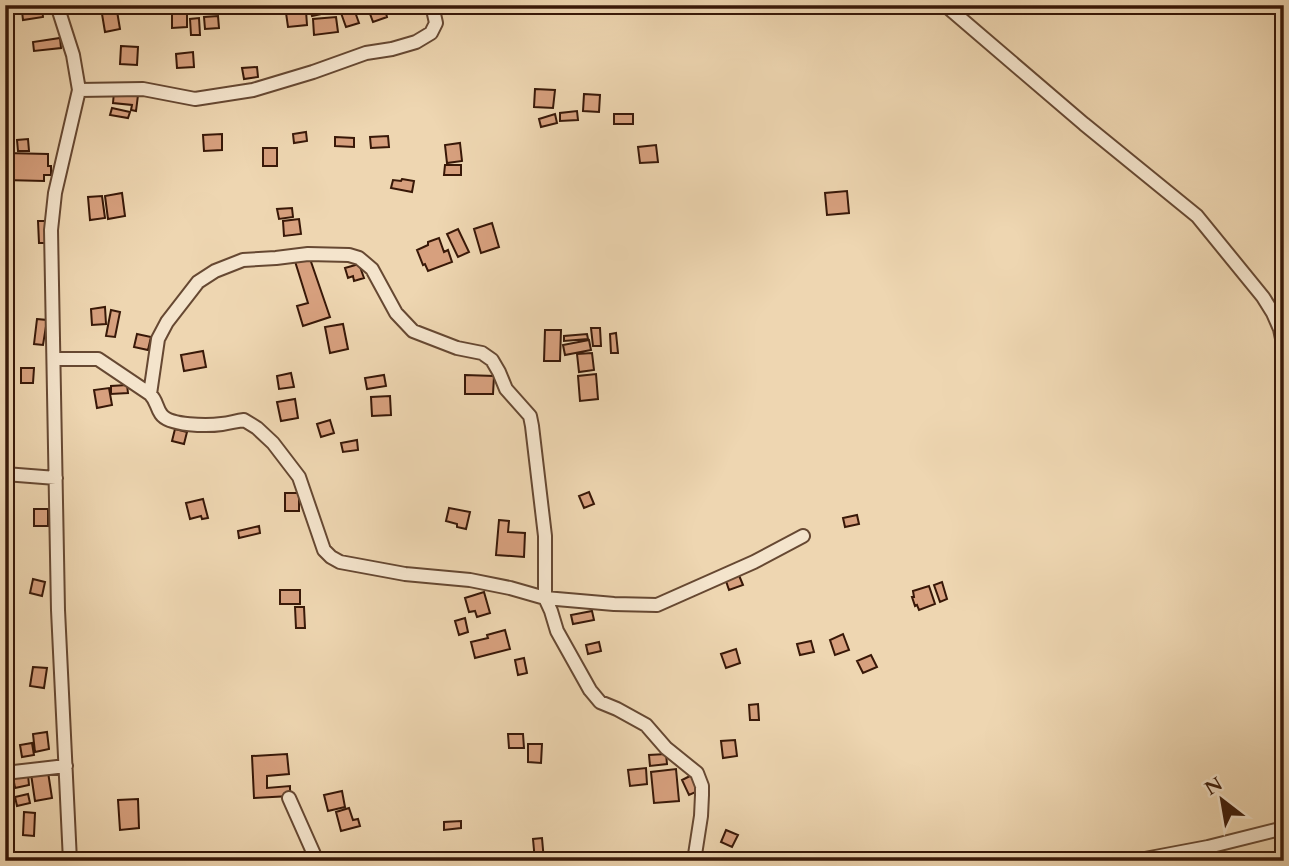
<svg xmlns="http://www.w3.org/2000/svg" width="1289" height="866" font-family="Cardo,serif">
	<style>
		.building { fill: #d7a07e; stroke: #381808; stroke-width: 2 }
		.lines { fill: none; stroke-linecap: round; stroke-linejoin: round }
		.minor-casing { stroke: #664832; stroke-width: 16 }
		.minor { stroke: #f4e4cc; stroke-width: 12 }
	</style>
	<rect width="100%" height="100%" fill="#eed6b1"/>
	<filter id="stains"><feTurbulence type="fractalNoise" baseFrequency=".00286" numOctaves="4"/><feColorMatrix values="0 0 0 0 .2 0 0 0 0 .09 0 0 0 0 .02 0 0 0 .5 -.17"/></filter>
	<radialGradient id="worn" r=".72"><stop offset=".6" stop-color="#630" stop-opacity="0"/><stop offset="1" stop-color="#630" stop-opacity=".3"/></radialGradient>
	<!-- building -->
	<path class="building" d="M 325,5 L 334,5 L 335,11 L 312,16 L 310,8 Z
		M 384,6 L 387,17 L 373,22 L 369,11 Z
		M 42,8 L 43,17 L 23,20 L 22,11 Z
		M 354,9 L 359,23 L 346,27 L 341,13 Z
		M 117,11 L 120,29 L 105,32 L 102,14 Z
		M 172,11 L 187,11 L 187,27 L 172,28 Z
		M 306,11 L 307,25 L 288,27 L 286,13 Z
		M 218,16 L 219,28 L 205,29 L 204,17 Z
		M 336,17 L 338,32 L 314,35 L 313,19 Z
		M 199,18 L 200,35 L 191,35 L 190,19 Z
		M 60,38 L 61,48 L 34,51 L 33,42 Z
		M 121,46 L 138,47 L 137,65 L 120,64 Z
		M 193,52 L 194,67 L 177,68 L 176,54 Z
		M 257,67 L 258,77 L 244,79 L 242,68 Z
		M 535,89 L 555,90 L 553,108 L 534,107 Z
		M 114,92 L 138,95 L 136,111 L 131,110 L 132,105 L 113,103 Z
		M 584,94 L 600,95 L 599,112 L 583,111 Z
		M 112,108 L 130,112 L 128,118 L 110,115 Z
		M 577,111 L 578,120 L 560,121 L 560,113 Z
		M 555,114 L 557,123 L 541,127 L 539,119 Z
		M 614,114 L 633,114 L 633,124 L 614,124 Z
		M 306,132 L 307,141 L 294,143 L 293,134 Z
		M 222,134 L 222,150 L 204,151 L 203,135 Z
		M 388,136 L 389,147 L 371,148 L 370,137 Z
		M 335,137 L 354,138 L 354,147 L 335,146 Z
		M 28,139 L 29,151 L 18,151 L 17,140 Z
		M 460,143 L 462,161 L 447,163 L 445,145 Z
		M 656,145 L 658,162 L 640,163 L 638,147 Z
		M 263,148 L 277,148 L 277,166 L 263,166 Z
		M 5,153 L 48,154 L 48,166 L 51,166 L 51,175 L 44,175 L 44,181 L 5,180 Z
		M 445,165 L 461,165 L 461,175 L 444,175 Z
		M 402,179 L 414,181 L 412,192 L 391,188 L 393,180 L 401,181 Z
		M 847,191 L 849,213 L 827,215 L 825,193 Z
		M 122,193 L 125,216 L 108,219 L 105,196 Z
		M 102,196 L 105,218 L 90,220 L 88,197 Z
		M 292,208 L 293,217 L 279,219 L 277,209 Z
		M 299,219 L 301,234 L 284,236 L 283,221 Z
		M 38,221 L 56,221 L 57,243 L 39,243 Z
		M 492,223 L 499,247 L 481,253 L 474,229 Z
		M 458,229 L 469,252 L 458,257 L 447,234 Z
		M 439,238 L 444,252 L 448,250 L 452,262 L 428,271 L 425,264 L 423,265 L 417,250 L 428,245 L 428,242 Z
		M 308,253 L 330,317 L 303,326 L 297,306 L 308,303 L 294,258 Z
		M 359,264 L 364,278 L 354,281 L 353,276 L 348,278 L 345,268 Z
		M 105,307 L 106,324 L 92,325 L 91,309 Z
		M 111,310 L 120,312 L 115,337 L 106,336 Z
		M 37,319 L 47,320 L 43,345 L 34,344 Z
		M 343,324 L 348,349 L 330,353 L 325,327 Z
		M 591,328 L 600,328 L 601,346 L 593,346 Z
		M 545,330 L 561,330 L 560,361 L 544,361 Z
		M 616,333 L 618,353 L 611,353 L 610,334 Z
		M 137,334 L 151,337 L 148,350 L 134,347 Z
		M 587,334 L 588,339 L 564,341 L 564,336 Z
		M 589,340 L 591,350 L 565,355 L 563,345 Z
		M 203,351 L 206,367 L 184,371 L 181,355 Z
		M 592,353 L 594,370 L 579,372 L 577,354 Z
		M 21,368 L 34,368 L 33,383 L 21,383 Z
		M 291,373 L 294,387 L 279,389 L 277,376 Z
		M 596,374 L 598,399 L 580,401 L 578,376 Z
		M 384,375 L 386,386 L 367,389 L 365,378 Z
		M 465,375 L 494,376 L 493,394 L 465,394 Z
		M 127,385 L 128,393 L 111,394 L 111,386 Z
		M 109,388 L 112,405 L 97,408 L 94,390 Z
		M 390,396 L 391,415 L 372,416 L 371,397 Z
		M 295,399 L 298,418 L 281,421 L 277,402 Z
		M 330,420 L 334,433 L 321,437 L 317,424 Z
		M 175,429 L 187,432 L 184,444 L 172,441 Z
		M 357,440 L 358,450 L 343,452 L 341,443 Z
		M 589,492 L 594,504 L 584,508 L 579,496 Z
		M 285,493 L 299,493 L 299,511 L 285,511 Z
		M 203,499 L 208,518 L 202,519 L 201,516 L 190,519 L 186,503 Z
		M 449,508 L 470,512 L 466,529 L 457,527 L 457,524 L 446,521 Z
		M 34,509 L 48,509 L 48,526 L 34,526 Z
		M 857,515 L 859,524 L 845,527 L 843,518 Z
		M 499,520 L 509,521 L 508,532 L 525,533 L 524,557 L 496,555 Z
		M 259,526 L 260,533 L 239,538 L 238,531 Z
		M 738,573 L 743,585 L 729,590 L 725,578 Z
		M 33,579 L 45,582 L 42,596 L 30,593 Z
		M 942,582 L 947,599 L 940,602 L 934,585 Z
		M 929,586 L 935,604 L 919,610 L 917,605 L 915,606 L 912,597 L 914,597 L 913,591 Z
		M 280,590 L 300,590 L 300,604 L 280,604 Z
		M 484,592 L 490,613 L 477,617 L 475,611 L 469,612 L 465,598 Z
		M 295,607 L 304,607 L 305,628 L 296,628 Z
		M 592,611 L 594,620 L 573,624 L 571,615 Z
		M 465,618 L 468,632 L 459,635 L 455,621 Z
		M 505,630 L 510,649 L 475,658 L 471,642 L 488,638 L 487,635 Z
		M 843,634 L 849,650 L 835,655 L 830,640 Z
		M 811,641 L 814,652 L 800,655 L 797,644 Z
		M 599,642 L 601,651 L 588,654 L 586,645 Z
		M 736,649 L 740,663 L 726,668 L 721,654 Z
		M 871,655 L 877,667 L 863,673 L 857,661 Z
		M 524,658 L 527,673 L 518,675 L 515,660 Z
		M 33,667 L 47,668 L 44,688 L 30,686 Z
		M 758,704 L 759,720 L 750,720 L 749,705 Z
		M 47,732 L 49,749 L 35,752 L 33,734 Z
		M 508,734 L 523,734 L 524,748 L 509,748 Z
		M 735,740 L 737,756 L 723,758 L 721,741 Z
		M 32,743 L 34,755 L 22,757 L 20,745 Z
		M 528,744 L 542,744 L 541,763 L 528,762 Z
		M 287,754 L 289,774 L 267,776 L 267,788 L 290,786 L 290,796 L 254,798 L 252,756 Z
		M 666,754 L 667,764 L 650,766 L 649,755 Z
		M 646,768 L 647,784 L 630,786 L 628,770 Z
		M 676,769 L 679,801 L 654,803 L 651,772 Z
		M 48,772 L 52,798 L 35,801 L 31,774 Z
		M 28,775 L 29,785 L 15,788 L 13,777 Z
		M 692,775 L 698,791 L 689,795 L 682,780 Z
		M 10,778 L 13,799 L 6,800 L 5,779 Z
		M 342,791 L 345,807 L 328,811 L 324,795 Z
		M 28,794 L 30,803 L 17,806 L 15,797 Z
		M 138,799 L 139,828 L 120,830 L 118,800 Z
		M 349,808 L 353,820 L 358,819 L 360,826 L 341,831 L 336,812 Z
		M 24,812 L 35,813 L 34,836 L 23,835 Z
		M 461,821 L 461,828 L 444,830 L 444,822 Z
		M 726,830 L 738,835 L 732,847 L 721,842 Z
		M 542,838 L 544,861 L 535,861 L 533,839 Z"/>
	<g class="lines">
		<!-- minor casing -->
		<g class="minor-casing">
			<path id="minor" d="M 57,5 L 73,55 L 79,90 L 55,193 L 51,230 L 58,610 L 70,861
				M 945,5 L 1084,124 L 1197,216 L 1263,297 L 1273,313 L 1280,329 L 1284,348
				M 79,90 L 143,89 L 195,99 L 253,90 L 313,72 L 366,53 L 392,49 L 416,42 L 431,33 L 436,23 L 432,5
				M 54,359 L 98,359 L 150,394 C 157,401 156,407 161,414 C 169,426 208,426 222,424 C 230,423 236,421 244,420 L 257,428 L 273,443 L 299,477 L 324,550 L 331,557 L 340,562 L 405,574 L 470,580 L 510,588 L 545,598 L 614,604 L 657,605 L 754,562 L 803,536
				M 150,394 L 158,339 L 167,322 L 198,282 L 215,271 L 243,260 L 276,258 L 308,254 L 349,255 L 359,258 L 372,269 L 396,313 L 413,331 L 457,348 L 482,353 L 492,360 L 499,372 L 506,389 L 530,416 L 532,426 L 545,536 L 545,598 L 551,611 L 557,631 L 590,690 L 600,702 L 617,709 L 646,725 L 666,748 L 697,773 L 702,786 L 702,795 L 701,816 L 694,861
				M 5,474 L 56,478
				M 5,773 L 66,766
				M 289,798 L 317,861
				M 1134,861 L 1208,847 L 1284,828"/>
		</g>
		<!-- minor -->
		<use href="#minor" class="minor"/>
	</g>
	<!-- margin -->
	<rect width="1289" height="866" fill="none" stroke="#eed6b1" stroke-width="28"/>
	<rect x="7" y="7" width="1275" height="852" fill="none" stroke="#381808" stroke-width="3.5"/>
	<rect x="14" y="14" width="1261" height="838" fill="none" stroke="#381808" stroke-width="2"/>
	<!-- north arrow -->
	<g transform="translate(1222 800) rotate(329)" stroke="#f4e4cc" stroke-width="5" paint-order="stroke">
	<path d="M0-5L12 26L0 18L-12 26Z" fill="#381808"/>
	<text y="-10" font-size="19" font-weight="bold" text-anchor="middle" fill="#381808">N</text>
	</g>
	<rect width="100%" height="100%" filter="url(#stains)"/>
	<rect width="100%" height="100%" fill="url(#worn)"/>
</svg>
